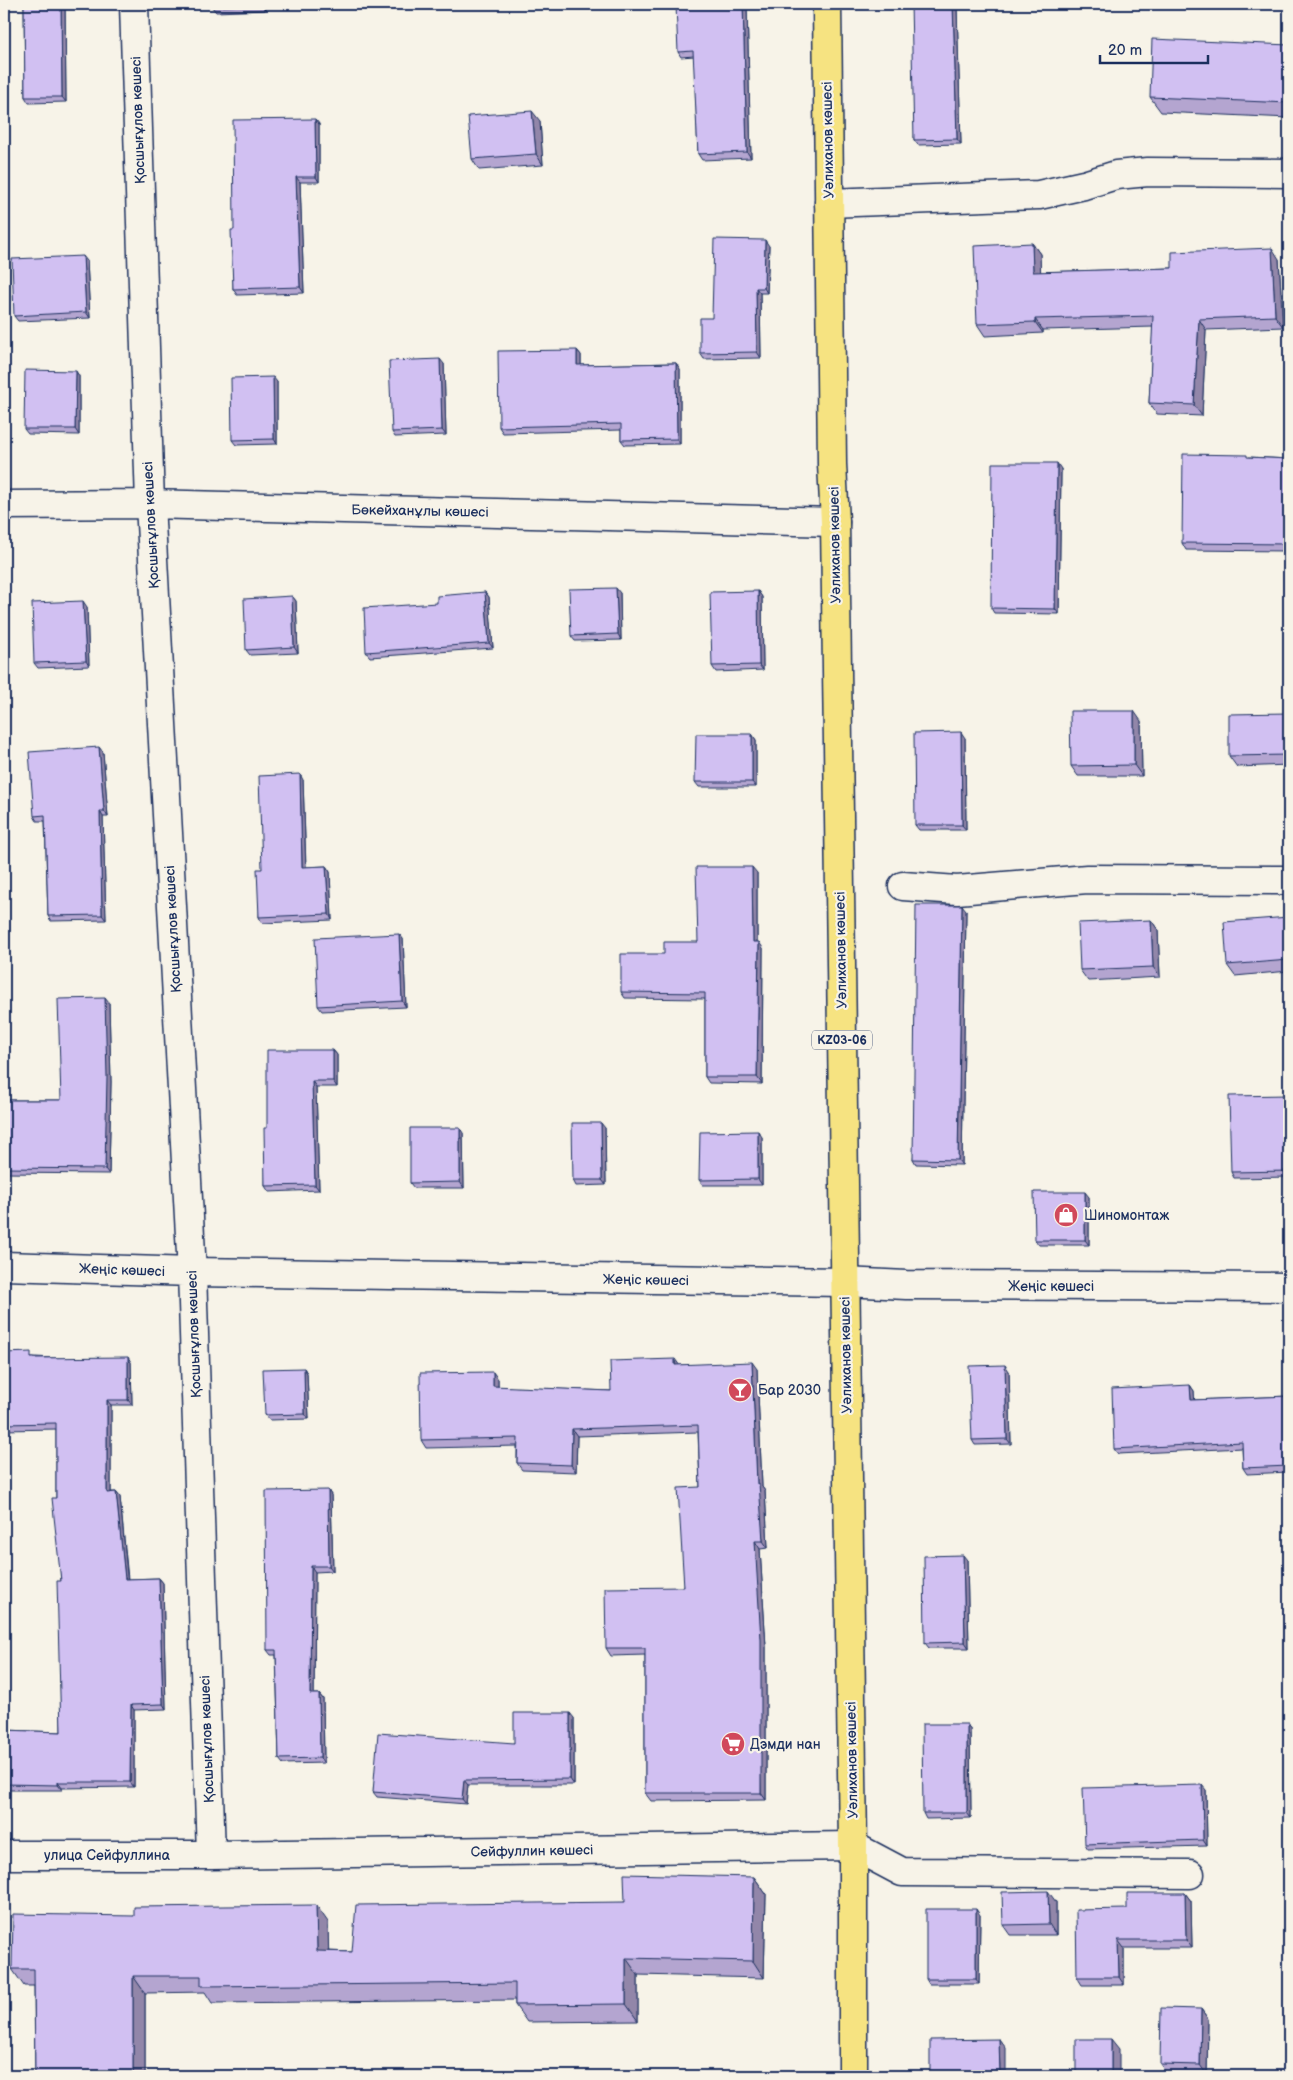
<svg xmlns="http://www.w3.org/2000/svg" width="1293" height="2080" font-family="'Balsamiq Sans',sans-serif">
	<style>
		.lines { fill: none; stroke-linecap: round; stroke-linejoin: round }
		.minor-casing { stroke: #1b2f5e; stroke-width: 31 }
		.major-casing { stroke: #1b2f5e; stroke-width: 31 }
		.minor { stroke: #f7f3e8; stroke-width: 28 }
		.major { stroke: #f6e381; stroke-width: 28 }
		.wall { fill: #b4a5d0; stroke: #1b2f5e }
		.shaded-wall { fill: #9286a9; stroke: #1b2f5e }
		.building { fill: #d1c0f2; stroke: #1b2f5e }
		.labels { text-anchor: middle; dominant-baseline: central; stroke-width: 4.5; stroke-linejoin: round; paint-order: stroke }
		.shield { fill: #f7f3e8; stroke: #5d6a87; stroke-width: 1 }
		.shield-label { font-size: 12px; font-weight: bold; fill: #1b2f5e }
		.street-label { font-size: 14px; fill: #1b2f5e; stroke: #f7f3e8 }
		.poi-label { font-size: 14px; fill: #1b2f5e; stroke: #f7f3e8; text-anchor: start }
	</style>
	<rect width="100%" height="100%" fill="#f7f3e8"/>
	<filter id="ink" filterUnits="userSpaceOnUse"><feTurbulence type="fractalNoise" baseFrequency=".02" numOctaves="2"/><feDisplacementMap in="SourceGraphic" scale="10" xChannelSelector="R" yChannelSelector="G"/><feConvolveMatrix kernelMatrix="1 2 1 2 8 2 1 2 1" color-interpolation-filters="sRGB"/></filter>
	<g filter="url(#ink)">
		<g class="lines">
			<!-- minor casing -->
			<g class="minor-casing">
				<path id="minor" d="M 134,4 L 150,504 L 192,1272 L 211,1855
					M 829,203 L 1039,195 L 1084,185 L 1116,175 L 1148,172 L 1289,173
					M 4,505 L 150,504 L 835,522
					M 903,886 L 957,890 L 1087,879 L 1289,880
					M 4,1266 L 192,1272 L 845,1282 L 906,1285 L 1289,1287
					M 4,1855 L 211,1855 L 853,1846 L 902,1872 L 1190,1874"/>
			</g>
			<!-- major casing -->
			<g class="major-casing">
				<path id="major" d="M 827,4 L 832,464 L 835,522 L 853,1846 L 853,2076"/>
			</g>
			<!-- minor -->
			<use href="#minor" class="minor"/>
			<!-- major -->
			<use href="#major" class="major"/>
		</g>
		<!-- wall -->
		<path class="wall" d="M 24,4 L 65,4 L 66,102 L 29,103 L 25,97 Z
			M 212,4 L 265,4 L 265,10 L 216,12 L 212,7 Z
			M 711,4 L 744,4 L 747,8 L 751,158 L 702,160 L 698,154 L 694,56 L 681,57 L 678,52 Z
			M 924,4 L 954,4 L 957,8 L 961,144 L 918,145 L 914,140 Z
			M 1289,45 L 1289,118 L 1161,112 L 1150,97 Z
			M 315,119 L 319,124 L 319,182 L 300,182 L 304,293 L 237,295 L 233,289 L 234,230 Z
			M 540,121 L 543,165 L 479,170 L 472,159 Z
			M 1032,243 L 1040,254 L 1040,272 L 1172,268 L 1279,259 L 1283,327 L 1206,330 L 1202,416 L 1157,414 L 1149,403 L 1153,327 L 1043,330 L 1043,333 L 985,336 L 977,324 Z
			M 769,246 L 767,293 L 760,293 L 761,358 L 704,359 L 700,353 L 712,318 Z
			M 87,261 L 90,318 L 18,321 L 14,316 Z
			M 577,350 L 581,355 L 581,365 L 676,363 L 680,369 L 680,444 L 625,445 L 621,440 L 621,430 L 503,433 L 499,427 Z
			M 444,364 L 446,435 L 395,437 L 392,432 Z
			M 79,376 L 79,435 L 28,434 L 24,429 Z
			M 277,382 L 277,444 L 236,445 L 232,440 Z
			M 1249,457 L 1289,459 L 1289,623 L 1285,617 L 1287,551 L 1186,550 L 1182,543 Z
			M 1061,469 L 1059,614 L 994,613 L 991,608 Z
			M 758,591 L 762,597 L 763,670 L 716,672 L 712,666 Z
			M 485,592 L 489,597 L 493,648 L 370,657 L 366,652 L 437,603 Z
			M 620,593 L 621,640 L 575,641 L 571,636 Z
			M 292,596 L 296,601 L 298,653 L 250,655 L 246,650 Z
			M 87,607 L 89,666 L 38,668 L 34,663 Z
			M 1289,713 L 1289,765 L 1237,767 L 1229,756 Z
			M 1141,721 L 1142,776 L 1078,776 L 1071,766 Z
			M 752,734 L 756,740 L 756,787 L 699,787 L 695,782 Z
			M 965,738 L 966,830 L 919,830 L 915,825 Z
			M 103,752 L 108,817 L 103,817 L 106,920 L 51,921 L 48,916 L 45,821 L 37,821 L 34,816 Z
			M 303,780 L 306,867 L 326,866 L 330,872 L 332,920 L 262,923 L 259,917 L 262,869 Z
			M 757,873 L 757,942 L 763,948 L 762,1084 L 709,1083 L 705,1077 L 705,999 L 625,998 L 621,992 L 698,942 Z
			M 966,910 L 962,1165 L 916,1164 L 913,1159 Z
			M 1289,917 L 1289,971 L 1235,976 L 1227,965 Z
			M 1151,920 L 1158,930 L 1160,977 L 1088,981 L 1080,970 Z
			M 399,934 L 403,939 L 406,1007 L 322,1011 L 318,1006 Z
			M 109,1003 L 111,1082 L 109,1174 L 4,1173 L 4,1100 L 61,1100 Z
			M 333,1050 L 337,1055 L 337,1087 L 316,1087 L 319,1190 L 269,1192 L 265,1186 L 267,1128 Z
			M 1289,1095 L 1289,1177 L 1234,1178 L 1231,1172 Z
			M 605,1128 L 606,1185 L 576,1186 L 573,1180 Z
			M 463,1133 L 464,1188 L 414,1188 L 410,1183 Z
			M 762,1137 L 762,1185 L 703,1185 L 699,1180 Z
			M 1089,1197 L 1089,1245 L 1039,1245 L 1035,1240 Z
			M 4,1353 L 35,1357 L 131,1362 L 132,1405 L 111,1405 L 111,1492 L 116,1492 L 120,1497 L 128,1579 L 159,1578 L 163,1583 L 166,1709 L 134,1710 L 134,1787 L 62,1788 L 62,1790 L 4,1790 L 4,1730 L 61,1732 L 61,1581 L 56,1498 L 56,1429 L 4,1430 Z
			M 679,1365 L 757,1369 L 762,1487 L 765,1491 L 768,1548 L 760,1549 L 766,1647 L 766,1800 L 651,1801 L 645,1793 L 645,1655 L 611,1656 L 606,1648 L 684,1587 L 700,1487 L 698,1432 L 577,1436 L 576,1472 L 522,1470 L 517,1463 L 517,1446 L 426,1448 L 421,1440 L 498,1379 L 498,1387 L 611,1391 Z
			M 304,1368 L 307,1373 L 309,1419 L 269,1420 L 265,1415 Z
			M 1009,1371 L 1011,1444 L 975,1445 L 972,1440 Z
			M 1190,1385 L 1194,1391 L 1194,1400 L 1289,1396 L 1289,1472 L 1247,1474 L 1243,1468 L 1242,1448 L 1118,1454 L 1114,1449 Z
			M 328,1490 L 331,1495 L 333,1571 L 315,1572 L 314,1694 L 319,1694 L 323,1699 L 324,1763 L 283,1764 L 279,1759 L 276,1655 L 271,1655 L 267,1650 Z
			M 967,1560 L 969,1648 L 929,1648 L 925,1643 Z
			M 574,1718 L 574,1785 L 468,1785 L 466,1804 L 377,1797 L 373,1792 L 514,1743 Z
			M 967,1724 L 970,1729 L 971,1818 L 926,1819 L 923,1813 Z
			M 1206,1790 L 1207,1846 L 1088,1849 L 1085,1844 Z
			M 754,1877 L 766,1894 L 764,1978 L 638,1975 L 638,2021 L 527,2022 L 515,2005 L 515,2000 L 212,2003 L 205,1992 L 145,1993 L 145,2076 L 35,2076 L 34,1986 L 24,1986 L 12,1969 L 328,1922 L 328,1951 L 352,1952 L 625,1902 Z
			M 1185,1893 L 1191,1901 L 1192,1948 L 1124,1948 L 1124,1985 L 1082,1985 L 1077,1977 L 1127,1909 Z
			M 1056,1902 L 1056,1935 L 1010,1935 L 1003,1925 Z
			M 980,1915 L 979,1984 L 929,1984 L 926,1979 Z
			M 1201,2009 L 1208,2019 L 1207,2075 L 1167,2074 L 1160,2064 Z"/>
		<!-- shaded-wall -->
		<path class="shaded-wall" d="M 61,4 L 65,4 L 66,102 L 62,97 Z
			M 261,4 L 265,4 L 265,10 Z
			M 743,4 L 744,4 L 747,8 L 751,158 L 747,152 Z
			M 953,4 L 957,8 L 961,144 L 957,139 Z
			M 532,111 L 540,121 L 543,165 L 536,154 Z
			M 315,119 L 319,124 L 319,182 L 316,177 Z
			M 296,177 L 300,182 L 304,293 L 300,287 Z
			M 765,240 L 769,246 L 767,293 L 764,288 Z
			M 1032,243 L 1040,254 L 1041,283 L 1033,272 Z
			M 1272,248 L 1279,259 L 1283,327 L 1275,316 Z
			M 83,256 L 87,261 L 90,318 L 86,312 Z
			M 756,288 L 760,293 L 761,358 L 757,352 Z
			M 1035,319 L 1043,330 L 1043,333 L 1035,322 Z
			M 1199,319 L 1206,330 L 1202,416 L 1194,405 Z
			M 577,350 L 581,355 L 581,370 L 577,365 Z
			M 440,359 L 444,364 L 446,435 L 442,430 Z
			M 676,363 L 680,369 L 680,444 L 677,439 Z
			M 76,371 L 79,376 L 79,435 L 75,429 Z
			M 273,377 L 277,382 L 277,444 L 274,439 Z
			M 1057,463 L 1061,469 L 1059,614 L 1055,609 Z
			M 616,588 L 620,593 L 621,640 L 618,634 Z
			M 758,591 L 762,597 L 763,670 L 759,665 Z
			M 485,592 L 489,597 L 493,648 L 489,643 Z
			M 292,596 L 296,601 L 298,653 L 294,647 Z
			M 83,601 L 87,607 L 89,666 L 86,661 Z
			M 1134,711 L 1141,721 L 1142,776 L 1134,765 Z
			M 961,732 L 965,738 L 966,830 L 962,825 Z
			M 752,734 L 756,740 L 756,787 L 752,782 Z
			M 99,747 L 103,752 L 108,817 L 104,811 Z
			M 300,774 L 303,780 L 306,873 L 302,867 Z
			M 100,811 L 103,817 L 106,920 L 102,915 Z
			M 326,866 L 330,872 L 332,920 L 329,914 Z
			M 752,867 L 757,873 L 757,948 L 753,942 Z
			M 962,905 L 966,910 L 962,1165 L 958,1160 Z
			M 1151,920 L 1158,930 L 1160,977 L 1153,967 Z
			M 399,934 L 403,939 L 406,1007 L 402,1001 Z
			M 759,942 L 763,948 L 762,1084 L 757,1077 Z
			M 105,998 L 109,1003 L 111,1082 L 109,1174 L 105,1169 Z
			M 333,1050 L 337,1055 L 337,1087 L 333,1081 Z
			M 312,1081 L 316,1087 L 319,1190 L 315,1185 Z
			M 601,1123 L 605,1128 L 606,1185 L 602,1180 Z
			M 460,1128 L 463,1133 L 464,1188 L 460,1182 Z
			M 758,1131 L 762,1137 L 762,1185 L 758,1179 Z
			M 1085,1192 L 1089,1197 L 1089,1245 L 1085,1240 Z
			M 128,1357 L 131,1362 L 132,1405 L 128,1400 Z
			M 675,1359 L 680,1366 L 675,1365 Z
			M 752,1362 L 757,1369 L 762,1487 L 765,1491 L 768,1548 L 763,1541 L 757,1484 Z
			M 1005,1365 L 1009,1371 L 1011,1444 L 1007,1439 Z
			M 304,1368 L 307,1373 L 309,1419 L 305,1414 Z
			M 493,1372 L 498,1379 L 498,1394 L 493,1386 Z
			M 1190,1385 L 1194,1391 L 1195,1406 L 1191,1400 Z
			M 107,1400 L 111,1405 L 111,1498 L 107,1493 Z
			M 572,1429 L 577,1436 L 576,1472 L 571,1465 Z
			M 328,1490 L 331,1495 L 333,1571 L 329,1566 Z
			M 116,1492 L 120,1497 L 128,1585 L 125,1579 Z
			M 755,1541 L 760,1549 L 766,1647 L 766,1800 L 761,1793 Z
			M 963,1555 L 967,1560 L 969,1648 L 965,1642 Z
			M 311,1566 L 315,1572 L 314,1700 L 310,1694 Z
			M 159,1578 L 163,1583 L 166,1709 L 163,1704 Z
			M 319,1694 L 323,1699 L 324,1763 L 320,1758 Z
			M 131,1705 L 134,1710 L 134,1787 L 130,1782 Z
			M 570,1713 L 574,1718 L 574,1785 L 570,1779 Z
			M 967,1724 L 970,1729 L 971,1818 L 967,1813 Z
			M 464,1780 L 468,1785 L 466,1804 L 462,1799 Z
			M 58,1782 L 62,1788 L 62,1790 L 58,1785 Z
			M 1202,1785 L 1206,1790 L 1207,1846 L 1203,1840 Z
			M 754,1877 L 766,1894 L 764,1978 L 753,1961 Z
			M 1048,1891 L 1056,1902 L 1056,1935 L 1049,1924 Z
			M 1185,1893 L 1191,1901 L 1192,1948 L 1186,1940 Z
			M 316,1905 L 328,1922 L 329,1967 L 317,1951 Z
			M 976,1909 L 980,1915 L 979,1984 L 976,1979 Z
			M 1118,1940 L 1124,1948 L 1124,1985 L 1119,1977 Z
			M 626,1958 L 638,1975 L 638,2021 L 626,2004 Z
			M 133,1976 L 145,1993 L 145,2076 L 133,2076 Z
			M 1201,2009 L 1208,2019 L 1207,2075 L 1200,2065 Z
			M 999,2039 L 1006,2048 L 1006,2076 L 1000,2076 Z
			M 1111,2039 L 1119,2049 L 1119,2076 L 1111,2076 Z"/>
		<!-- building -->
		<path class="building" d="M 24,4 L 61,4 L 62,97 L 25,97 Z
			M 212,4 L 261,4 L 212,7 Z
			M 711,4 L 743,4 L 747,152 L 698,154 L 693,51 L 678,52 L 676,5 Z
			M 911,4 L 953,4 L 957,139 L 914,140 Z
			M 1152,39 L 1289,45 L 1289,103 L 1150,97 Z
			M 532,111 L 536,154 L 472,159 L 468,116 Z
			M 315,119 L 316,177 L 296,177 L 300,287 L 233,289 L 231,230 L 234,230 L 233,120 Z
			M 714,239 L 765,240 L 764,288 L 756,288 L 757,352 L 700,353 L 700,318 L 712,318 Z
			M 1032,243 L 1033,272 L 1172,268 L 1172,252 L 1272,248 L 1275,316 L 1199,319 L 1194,405 L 1149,403 L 1153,316 L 1035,319 L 1035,322 L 977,324 L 974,246 Z
			M 83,256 L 86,312 L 14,316 L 12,259 Z
			M 577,350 L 577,365 L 676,363 L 677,439 L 621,440 L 621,424 L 499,427 L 498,351 Z
			M 440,359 L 442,430 L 392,432 L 389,361 Z
			M 25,370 L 76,371 L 75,429 L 24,429 Z
			M 273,377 L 274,439 L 232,440 L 231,378 Z
			M 1183,454 L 1247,455 L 1247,457 L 1289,459 L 1289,617 L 1285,617 L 1288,544 L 1182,543 Z
			M 992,463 L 1057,463 L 1055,609 L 991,608 Z
			M 616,588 L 618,634 L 571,636 L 569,589 Z
			M 758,591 L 759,665 L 712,666 L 710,592 Z
			M 485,592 L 489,643 L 366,652 L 364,608 L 437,603 L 437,596 Z
			M 292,596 L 294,647 L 246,650 L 244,599 Z
			M 83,601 L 86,661 L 34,663 L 32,603 Z
			M 1070,711 L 1134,711 L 1134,765 L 1071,766 Z
			M 1289,713 L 1289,755 L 1229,756 L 1229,714 Z
			M 961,732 L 962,825 L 915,825 L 914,733 Z
			M 696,734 L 752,734 L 752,782 L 695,782 Z
			M 99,747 L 104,811 L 100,811 L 102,915 L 48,916 L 45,815 L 34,816 L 29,752 Z
			M 300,774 L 302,867 L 326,866 L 329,914 L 259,917 L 257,869 L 262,869 L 259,776 Z
			M 696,867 L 752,867 L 753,942 L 759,942 L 757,1077 L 705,1077 L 705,993 L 621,992 L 621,954 L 664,954 L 664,942 L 698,942 Z
			M 916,905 L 962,905 L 958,1160 L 913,1159 Z
			M 1289,917 L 1289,960 L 1227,965 L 1224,922 Z
			M 1151,920 L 1153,967 L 1080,970 L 1078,923 Z
			M 399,934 L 402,1001 L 318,1006 L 315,938 Z
			M 105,998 L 107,1077 L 105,1169 L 4,1168 L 4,1100 L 61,1100 L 58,999 Z
			M 267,1050 L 333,1050 L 333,1081 L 312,1081 L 315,1185 L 265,1186 L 264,1128 L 267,1128 Z
			M 1289,1095 L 1289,1171 L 1231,1172 L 1229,1096 Z
			M 572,1123 L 601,1123 L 602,1180 L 573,1180 Z
			M 410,1128 L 460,1128 L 460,1182 L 410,1183 Z
			M 758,1131 L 758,1179 L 699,1180 L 700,1132 Z
			M 1034,1192 L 1085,1192 L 1085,1240 L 1035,1240 Z
			M 31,1352 L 31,1358 L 128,1357 L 128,1400 L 107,1400 L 107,1493 L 116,1492 L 125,1579 L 159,1578 L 163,1704 L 131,1705 L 130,1782 L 58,1782 L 58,1785 L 4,1784 L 4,1730 L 61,1732 L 57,1581 L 61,1581 L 52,1498 L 56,1498 L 56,1423 L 4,1424 L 4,1353 Z
			M 675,1359 L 675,1365 L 752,1362 L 757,1484 L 759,1483 L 763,1541 L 755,1541 L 761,1640 L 761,1793 L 645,1793 L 645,1648 L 606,1648 L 605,1588 L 684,1587 L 678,1488 L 700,1487 L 698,1425 L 572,1429 L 571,1465 L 517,1463 L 518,1438 L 421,1440 L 420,1373 L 493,1372 L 493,1386 L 611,1391 L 610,1361 Z
			M 1005,1365 L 1007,1439 L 972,1440 L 969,1366 Z
			M 304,1368 L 305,1414 L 265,1415 L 263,1369 Z
			M 1190,1385 L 1191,1400 L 1289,1396 L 1289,1466 L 1243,1468 L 1242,1442 L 1114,1449 L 1112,1389 Z
			M 328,1490 L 329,1566 L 311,1566 L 310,1694 L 319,1694 L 320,1758 L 279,1759 L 276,1650 L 267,1650 L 266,1491 Z
			M 963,1555 L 965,1642 L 925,1643 L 924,1556 Z
			M 514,1713 L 570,1713 L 570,1779 L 464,1780 L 462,1799 L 373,1792 L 378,1733 L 514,1743 Z
			M 922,1724 L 967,1724 L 967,1813 L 923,1813 Z
			M 1202,1785 L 1203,1840 L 1085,1844 L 1083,1788 Z
			M 624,1874 L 754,1877 L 753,1961 L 626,1958 L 626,2004 L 515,2005 L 515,1983 L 201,1986 L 201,1976 L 133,1976 L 133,2076 L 35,2076 L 34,1969 L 12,1969 L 13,1914 L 134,1916 L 134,1907 L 316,1905 L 317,1951 L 352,1952 L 356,1905 L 625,1902 Z
			M 1048,1891 L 1049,1924 L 1003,1925 L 1002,1892 Z
			M 1127,1893 L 1185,1893 L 1186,1940 L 1118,1940 L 1119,1977 L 1077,1977 L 1076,1910 L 1127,1909 Z
			M 926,1909 L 976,1909 L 976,1979 L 926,1979 Z
			M 1161,2008 L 1201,2009 L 1200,2065 L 1160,2064 Z
			M 999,2039 L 1000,2076 L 930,2076 L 930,2040 Z
			M 1076,2039 L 1111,2039 L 1111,2076 L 1076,2076 Z"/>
	</g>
	<!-- icons -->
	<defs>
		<g id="shop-disc" transform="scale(1.25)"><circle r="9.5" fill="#d1495b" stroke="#f7f3e8"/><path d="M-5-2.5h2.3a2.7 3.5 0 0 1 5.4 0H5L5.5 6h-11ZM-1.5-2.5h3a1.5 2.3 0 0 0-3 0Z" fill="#fff"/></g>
		<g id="bar-disc" transform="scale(1.25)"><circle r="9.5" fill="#d1495b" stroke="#f7f3e8"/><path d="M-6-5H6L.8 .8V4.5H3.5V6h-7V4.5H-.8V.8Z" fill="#fff"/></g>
		<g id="supermarket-disc" transform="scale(1.25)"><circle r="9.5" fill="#d1495b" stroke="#f7f3e8"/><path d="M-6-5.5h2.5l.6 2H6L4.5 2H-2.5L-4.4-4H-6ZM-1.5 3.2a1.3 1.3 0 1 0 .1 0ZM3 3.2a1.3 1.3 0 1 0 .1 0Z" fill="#fff"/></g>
	</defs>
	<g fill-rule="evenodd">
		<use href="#shop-disc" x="1066" y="1215"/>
		<use href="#bar-disc" x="740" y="1390"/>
		<use href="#supermarket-disc" x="733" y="1744"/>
	</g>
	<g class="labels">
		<!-- shield labels -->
		<rect class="shield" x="812" y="1030.5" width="60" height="19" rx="4"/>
		<g class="shield-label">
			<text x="842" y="1040">KZ03-06</text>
		</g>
		<!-- street labels -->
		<g class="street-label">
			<text transform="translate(138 120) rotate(-92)">Қосшығұлов көшесі</text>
			<text transform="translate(828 140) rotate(-91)">Уәлиханов көшесі</text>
			<text transform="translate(420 511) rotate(1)">Бөкейханұлы көшесі</text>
			<text transform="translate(151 525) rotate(-93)">Қосшығұлов көшесі</text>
			<text transform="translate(835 545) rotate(-91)">Уәлиханов көшесі</text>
			<text transform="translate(173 929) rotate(-93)">Қосшығұлов көшесі</text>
			<text transform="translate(841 950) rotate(-91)">Уәлиханов көшесі</text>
			<text transform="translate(122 1270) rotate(2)">Жеңіс көшесі</text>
			<text transform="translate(646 1280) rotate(1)">Жеңіс көшесі</text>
			<text x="1051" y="1286">Жеңіс көшесі</text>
			<text transform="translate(194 1334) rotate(-92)">Қосшығұлов көшесі</text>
			<text transform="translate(846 1355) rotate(-91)">Уәлиханов көшесі</text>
			<text transform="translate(207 1739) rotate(-92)">Қосшығұлов көшесі</text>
			<text transform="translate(852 1760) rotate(-91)">Уәлиханов көшесі</text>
			<text transform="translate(532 1851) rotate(-1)">Сейфуллин көшесі</text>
			<text x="107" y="1855">улица Сейфуллина</text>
		</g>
		<!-- poi labels -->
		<g class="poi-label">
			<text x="1084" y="1215">Шиномонтаж</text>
			<text x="758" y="1390">Бар 2030</text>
			<text x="750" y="1744">Дэмди нан</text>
		</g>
	</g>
	<!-- margin -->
	<rect width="1293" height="2080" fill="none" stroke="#f7f3e8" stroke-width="20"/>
	<rect x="10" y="10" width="1273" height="2060" fill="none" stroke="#1b2f5e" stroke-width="2" filter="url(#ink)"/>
	<!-- scale -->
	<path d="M1100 55v8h108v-8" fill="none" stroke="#1b2f5e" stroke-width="2.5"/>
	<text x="1108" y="55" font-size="15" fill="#1b2f5e" stroke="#f7f3e8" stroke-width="4" paint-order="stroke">20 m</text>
</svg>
